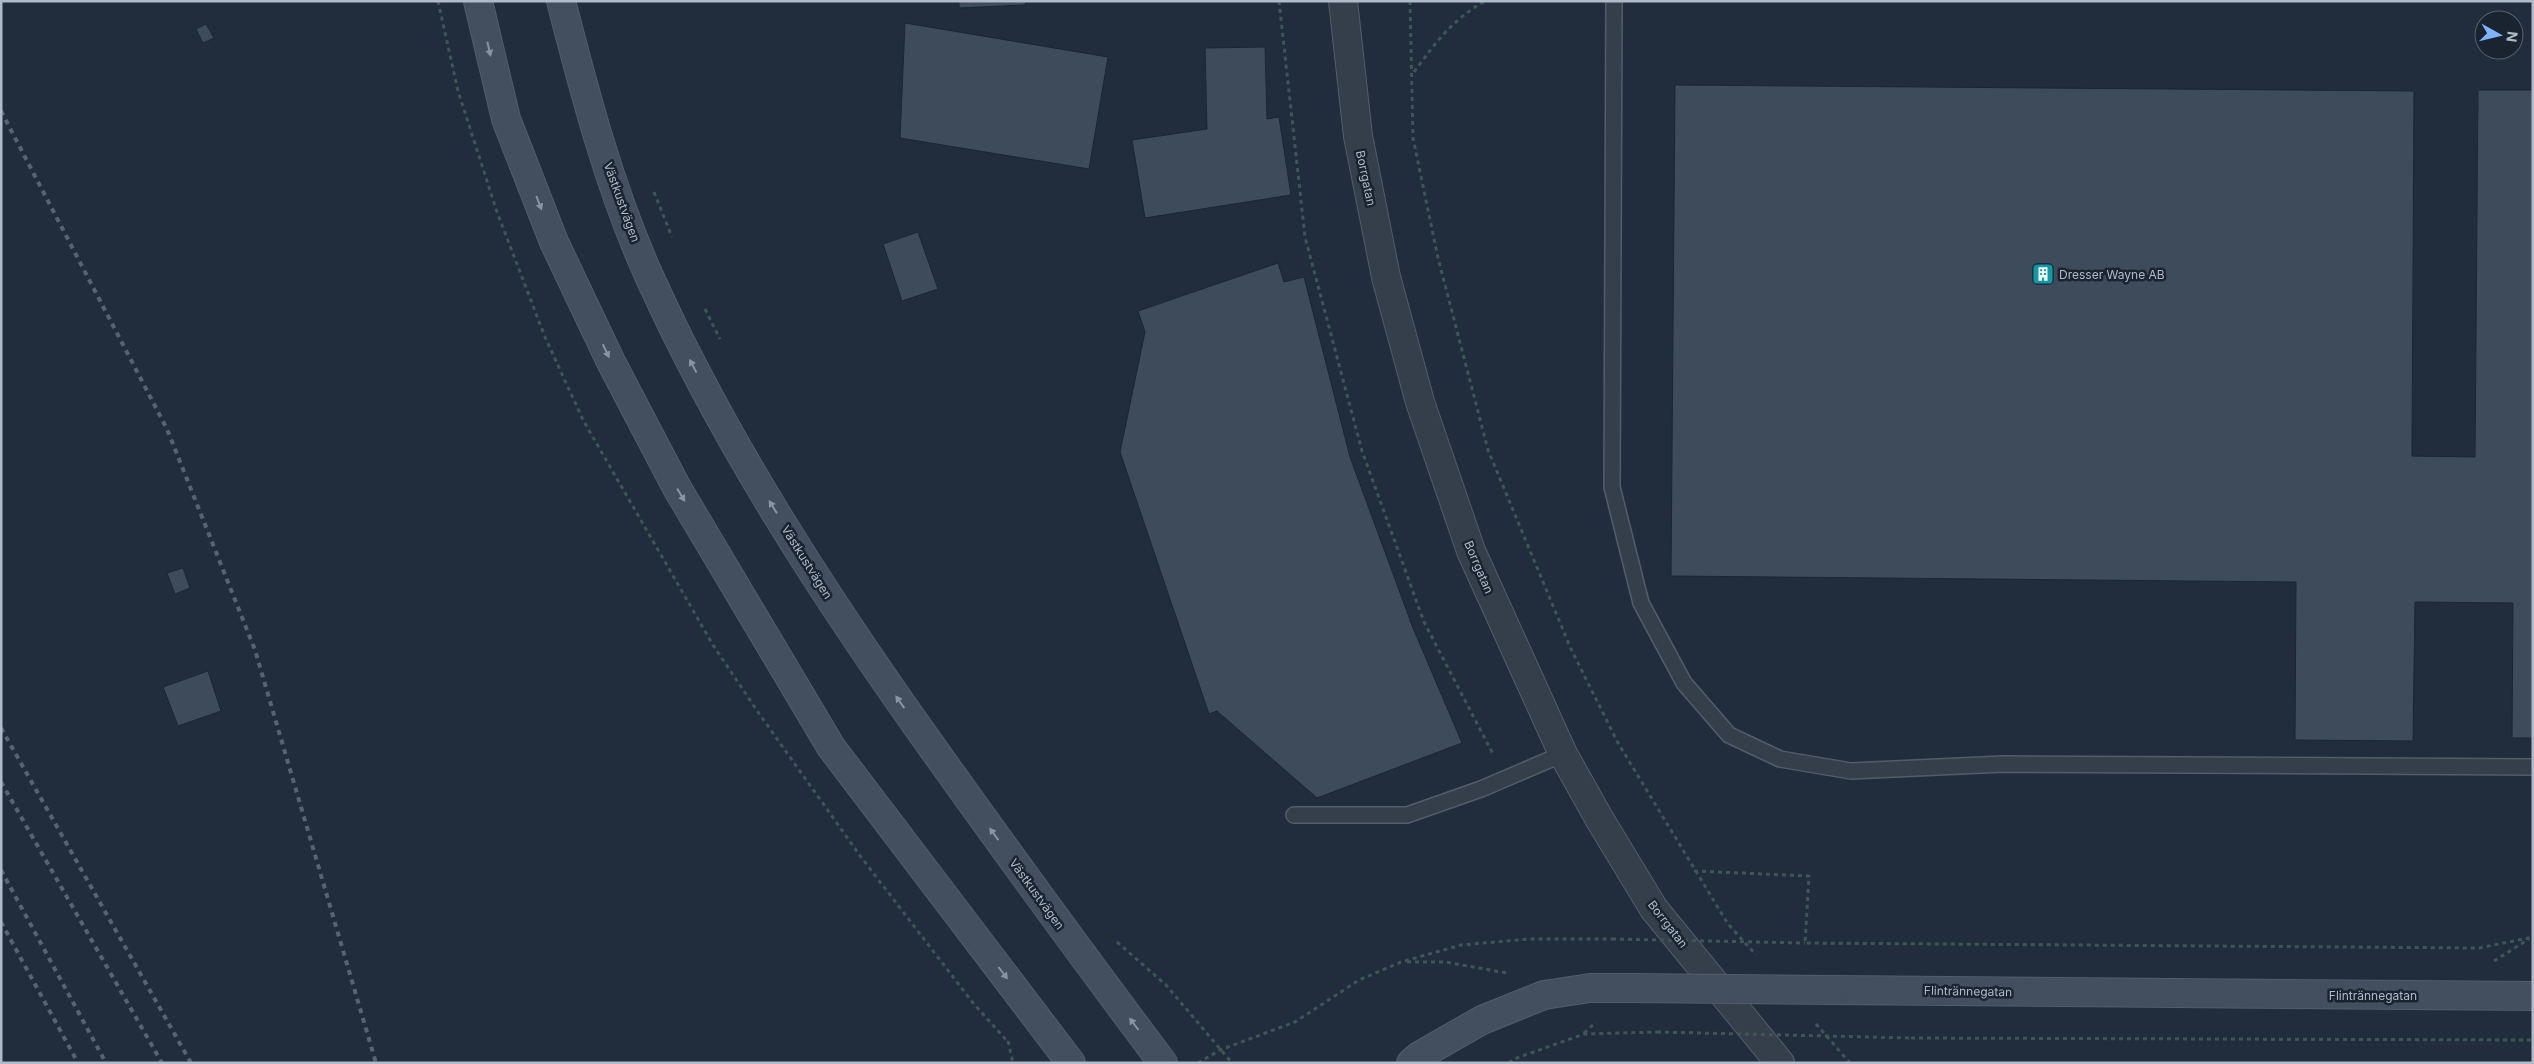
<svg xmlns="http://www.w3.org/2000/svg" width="2534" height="1064" font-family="Inter,sans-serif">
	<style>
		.building { fill: #3d4b5b; stroke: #1c2633 }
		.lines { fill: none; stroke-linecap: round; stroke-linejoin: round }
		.lane-casing { stroke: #535d6a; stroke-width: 18 }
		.street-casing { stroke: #535d6a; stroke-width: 30 }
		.secondary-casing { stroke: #535d6a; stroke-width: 30 }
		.path { stroke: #3e5657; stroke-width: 3; stroke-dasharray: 4 4; stroke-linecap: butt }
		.lane { stroke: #353f4c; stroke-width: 15 }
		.street { stroke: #353f4c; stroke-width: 28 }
		.secondary { stroke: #434e5f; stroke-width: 28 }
		.rail { stroke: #576373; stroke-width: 4; stroke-dasharray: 5 5; stroke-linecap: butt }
		.secondary-bridge-casing { stroke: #535d6a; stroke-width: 30; stroke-linecap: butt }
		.path-bridge { stroke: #3e5657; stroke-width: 3; stroke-dasharray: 4 4; stroke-linecap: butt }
		.secondary-bridge { stroke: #434e5f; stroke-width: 28 }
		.oneway { fill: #8a94a3 }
		.labels { text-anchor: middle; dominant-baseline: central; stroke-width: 5; stroke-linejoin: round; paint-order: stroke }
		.street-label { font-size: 12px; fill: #b0bac8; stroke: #1a2431 }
		.poi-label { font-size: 12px; fill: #b0bac8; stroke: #1a2431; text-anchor: start }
	</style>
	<rect width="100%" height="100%" fill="#212d3c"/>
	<!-- building -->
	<path class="building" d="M 959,1 L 1026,1 L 1025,5 L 959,8 Z
		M 905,23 L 1108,57 L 1089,169 L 900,138 Z
		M 206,24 L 214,38 L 203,43 L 196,29 Z
		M 1265,47 L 1267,119 L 1279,117 L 1291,195 L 1145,218 L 1132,140 L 1207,129 L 1205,48 Z
		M 1675,85 L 2414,91 L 2412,456 L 2475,457 L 2478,90 L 2533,90 L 2533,738 L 2512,738 L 2513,603 L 2415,602 L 2413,741 L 2295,740 L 2296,582 L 1671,576 Z
		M 918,232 L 938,289 L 902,301 L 883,244 Z
		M 1278,263 L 1284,282 L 1304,277 L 1350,457 L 1413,628 L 1462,743 L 1317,798 L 1217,711 L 1209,714 L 1120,452 L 1145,332 L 1138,311 Z
		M 183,568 L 190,588 L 175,594 L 167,573 Z
		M 208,671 L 221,711 L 178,726 L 163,687 Z"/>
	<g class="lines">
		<!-- lane casing -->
		<g class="lane-casing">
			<path id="lane" d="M 1614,1 L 1612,487 L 1641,603 L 1684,683 L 1729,735 L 1780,759 L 1851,771 L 2003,764 L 2533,767
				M 1294,815 L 1407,815 L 1481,789 L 1563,754"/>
		</g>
		<!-- street casing -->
		<g class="street-casing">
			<path id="street" d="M 1343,1 L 1358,136 L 1386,277 L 1420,402 L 1471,551 L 1563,754 L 1600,820 L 1654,909 L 1780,1063"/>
		</g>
		<!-- secondary casing -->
		<g class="secondary-casing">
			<path id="secondary" d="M 478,1 L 506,119 L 554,242 L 611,362 L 677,488 L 831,747 L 1071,1063
				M 561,1 C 585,94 610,190 650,278 C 723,439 820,589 922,733 C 1001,844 1081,954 1163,1063
				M 1834,990 L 2533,996
				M 1411,1063 L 1419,1056 L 1482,1020 L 1544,995 L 1590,988 L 1634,988"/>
		</g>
		<!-- path -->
		<path class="path" d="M 438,1 L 458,91 L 497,212 L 545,337 L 583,420 L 713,645 L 760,715 L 861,857 L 973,1003 L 1008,1042
			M 1279,1 L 1305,237 L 1362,451 L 1424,622 L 1493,754
			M 1410,1 L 1413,138 L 1438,258 L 1488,450 L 1571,649 L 1618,743 L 1728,924 L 1756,955
			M 1414,72 C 1436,42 1452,20 1485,1
			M 654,192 L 672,237
			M 705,309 L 720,339
			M 1694,871 L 1809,876 L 1805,943 L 2479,948 L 2533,937
			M 1117,942 L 1166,985 L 1232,1063
			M 2494,961 L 2529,939
			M 1407,962 L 1445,962 L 1507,973
			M 1816,1024 L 1850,1063
			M 1584,1033 L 1596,1022
			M 1911,1038 L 2533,1040
			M 1008,1041 L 1013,1063
			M 1198,1063 L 1220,1050 L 1295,1022 L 1359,980 L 1401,962 L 1461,945 L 1529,939 L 1612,939
			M 1509,1063 L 1514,1059 L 1584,1034 L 1657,1032"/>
		<!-- lane -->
		<use href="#lane" class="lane"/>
		<!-- street -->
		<use href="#street" class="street"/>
		<!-- secondary -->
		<use href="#secondary" class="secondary"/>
		<!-- rail -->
		<path class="rail" d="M 1,111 L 167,429 L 255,650 L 376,1063
			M 1,728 L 191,1063
			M 1,782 L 162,1063
			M 1,870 L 106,1063
			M 1,922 L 78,1063"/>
		<!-- secondary-bridge casing -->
		<g class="secondary-bridge-casing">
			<path id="secondary-bridge" d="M 1634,988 L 1834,990"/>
		</g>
		<!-- path-bridge -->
		<path class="path-bridge" d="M 1612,939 L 1805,943
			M 1657,1032 L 1911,1038"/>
		<!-- secondary-bridge -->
		<use href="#secondary-bridge" class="secondary-bridge"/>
	</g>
	<!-- one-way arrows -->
	<defs><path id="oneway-solid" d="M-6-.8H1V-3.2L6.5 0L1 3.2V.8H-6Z" transform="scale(1.25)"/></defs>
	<g class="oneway">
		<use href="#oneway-solid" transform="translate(489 49) rotate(77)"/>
		<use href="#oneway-solid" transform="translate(539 203) rotate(69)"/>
		<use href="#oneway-solid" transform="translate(606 351) rotate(65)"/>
		<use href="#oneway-solid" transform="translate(693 366) rotate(-118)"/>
		<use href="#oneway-solid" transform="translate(681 495) rotate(59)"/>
		<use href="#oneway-solid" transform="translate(773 507) rotate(-122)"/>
		<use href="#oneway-solid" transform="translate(900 702) rotate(-125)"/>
		<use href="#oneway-solid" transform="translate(994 834) rotate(-126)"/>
		<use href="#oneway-solid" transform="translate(1003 973) rotate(53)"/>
		<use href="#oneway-solid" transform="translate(1134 1024) rotate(-127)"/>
	</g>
	<!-- icons -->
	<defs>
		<g id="building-square" transform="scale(1.125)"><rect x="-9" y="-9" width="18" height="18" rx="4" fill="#0f9aa8" stroke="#1a2431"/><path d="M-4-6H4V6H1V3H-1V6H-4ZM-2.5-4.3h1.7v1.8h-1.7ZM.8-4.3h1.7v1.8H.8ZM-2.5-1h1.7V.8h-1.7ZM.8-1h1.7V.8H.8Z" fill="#fff"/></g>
	</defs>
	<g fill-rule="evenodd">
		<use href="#building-square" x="2043" y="274"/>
	</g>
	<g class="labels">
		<!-- street labels -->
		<g class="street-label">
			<text transform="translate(1366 178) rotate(78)">Borrgatan</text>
			<text transform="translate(622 202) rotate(70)">Västkustvägen</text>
			<text transform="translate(807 562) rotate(58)">Västkustvägen</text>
			<text transform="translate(1479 567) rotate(67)">Borrgatan</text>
			<text transform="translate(1037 894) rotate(54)">Västkustvägen</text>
			<text transform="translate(1668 924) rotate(52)">Borrgatan</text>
			<text transform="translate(1968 991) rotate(1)">Flintrännegatan</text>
			<text x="2373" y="995">Flintrännegatan</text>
		</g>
		<!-- poi labels -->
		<g class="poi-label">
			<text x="2059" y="274">Dresser Wayne AB</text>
		</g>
	</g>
	<!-- border -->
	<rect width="2534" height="1064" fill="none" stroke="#b0bac8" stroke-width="5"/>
	<!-- north arrow -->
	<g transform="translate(2499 35) rotate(98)"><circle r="24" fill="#1a2431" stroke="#56606d"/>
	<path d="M0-4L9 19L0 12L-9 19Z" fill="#80b2fd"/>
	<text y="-8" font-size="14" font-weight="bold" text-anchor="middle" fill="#b0bac8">N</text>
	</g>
</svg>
